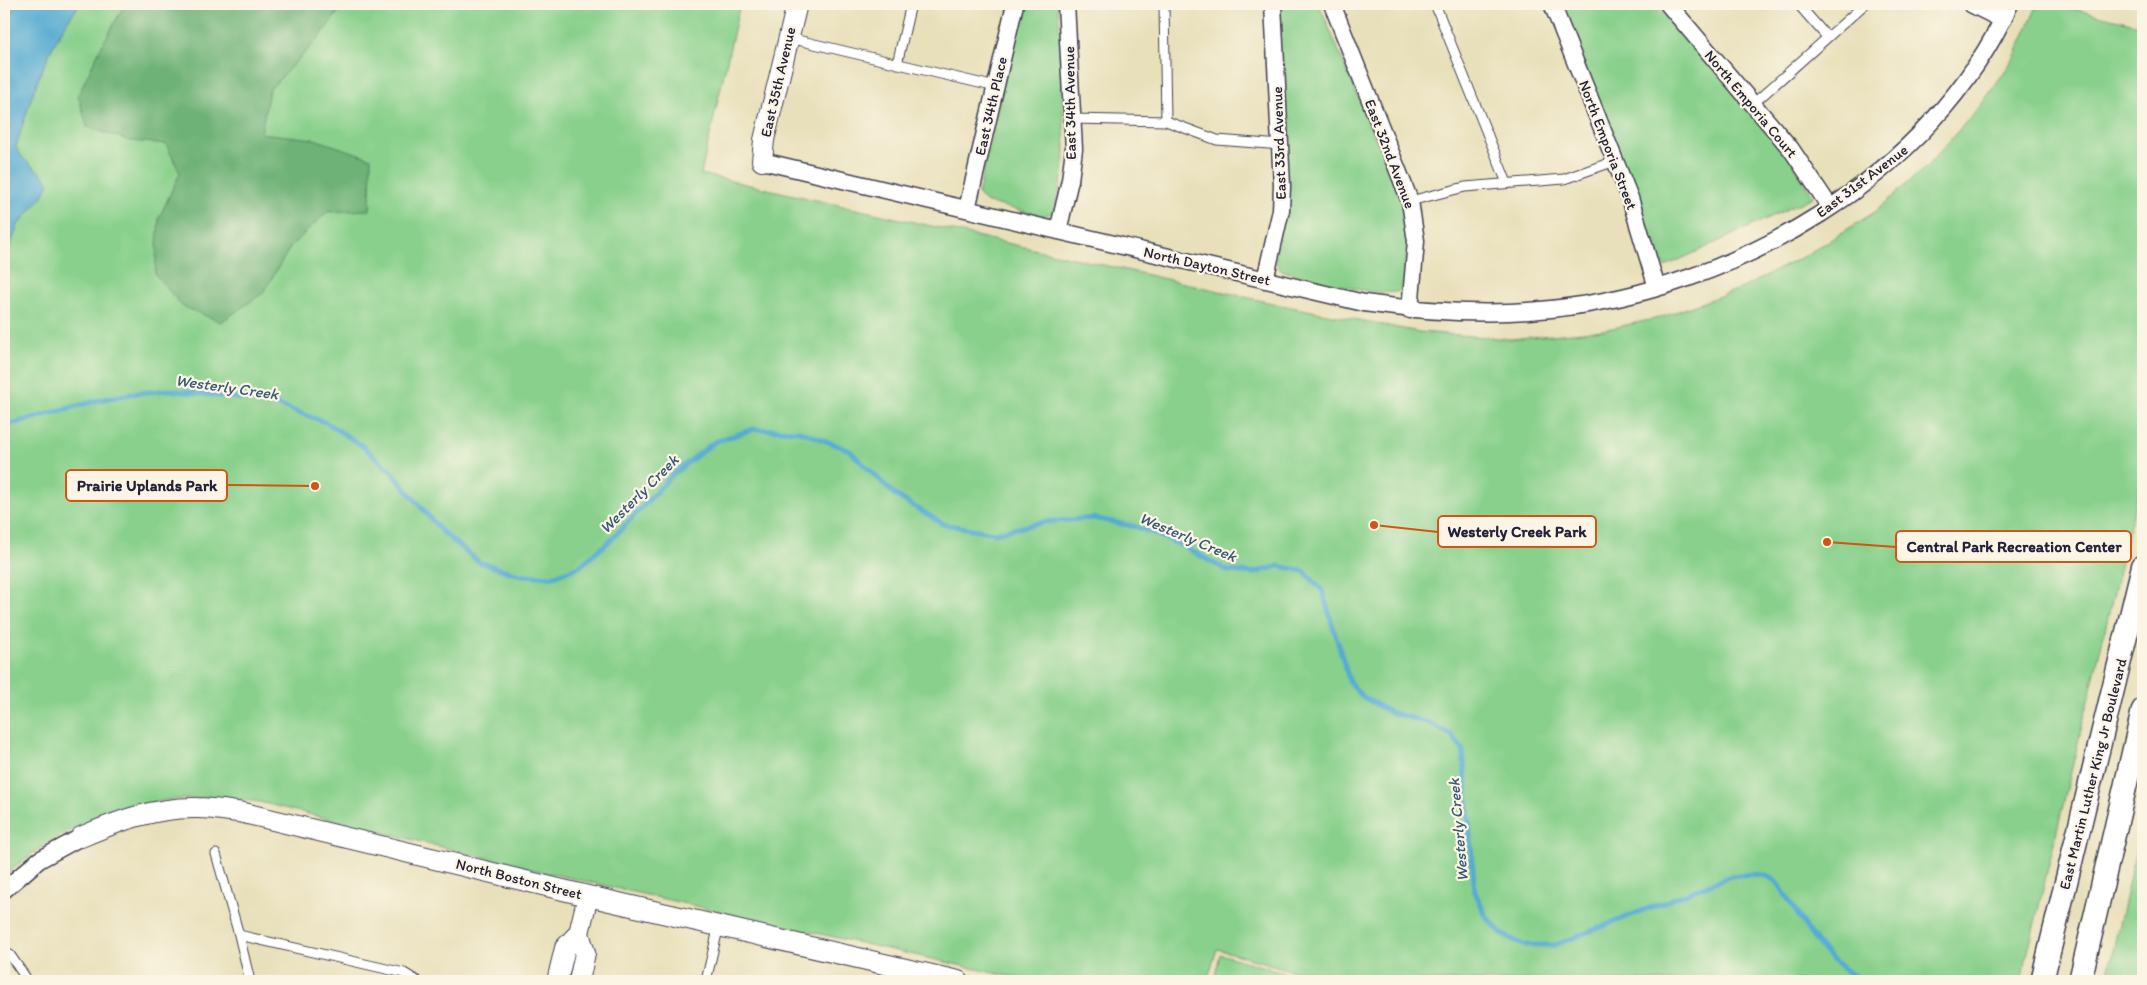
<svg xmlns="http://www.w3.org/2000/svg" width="2147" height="985" font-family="Itim,sans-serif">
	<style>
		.green { fill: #88d08b; stroke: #557963 }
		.forest { fill: #6eb277; stroke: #486a59 }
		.water { fill: #55abd2; stroke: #3c6686 }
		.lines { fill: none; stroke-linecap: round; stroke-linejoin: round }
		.stream { stroke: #55abd2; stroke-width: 5 }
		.service-casing { stroke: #403e4e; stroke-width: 11 }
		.minor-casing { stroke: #403e4e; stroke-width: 19 }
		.tertiary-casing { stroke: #403e4e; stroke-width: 22 }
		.secondary-casing { stroke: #403e4e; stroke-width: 25 }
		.service { stroke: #fff; stroke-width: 9 }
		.minor { stroke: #fff; stroke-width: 16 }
		.tertiary { stroke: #fff; stroke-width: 20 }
		.secondary { stroke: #fff; stroke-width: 22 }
		.labels { text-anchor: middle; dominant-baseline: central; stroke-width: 4.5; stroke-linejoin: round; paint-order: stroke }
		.street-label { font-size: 15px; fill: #22223b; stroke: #fcf5e5 }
		.water-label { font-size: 16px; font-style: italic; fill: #365977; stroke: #fcf5e5 }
		.leader { fill: none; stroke: #d45411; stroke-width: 2 }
		.callout-dot { fill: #d45411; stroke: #fcf5e5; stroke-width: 2 }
		.callout { fill: #fcf5e5; stroke: #d45411; stroke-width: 2 }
		.callout-label { font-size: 16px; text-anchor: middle; font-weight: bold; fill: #22223b }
	</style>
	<rect width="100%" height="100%" fill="#fcf5e5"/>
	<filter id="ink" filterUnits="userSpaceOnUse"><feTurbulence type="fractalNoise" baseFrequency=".02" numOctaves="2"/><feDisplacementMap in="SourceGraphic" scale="10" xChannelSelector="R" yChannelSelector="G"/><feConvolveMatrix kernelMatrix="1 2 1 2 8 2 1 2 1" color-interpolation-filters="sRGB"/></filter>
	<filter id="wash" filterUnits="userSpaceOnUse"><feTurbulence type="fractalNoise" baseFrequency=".0096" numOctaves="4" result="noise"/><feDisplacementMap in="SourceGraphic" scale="20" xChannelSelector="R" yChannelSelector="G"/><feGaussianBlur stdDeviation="1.12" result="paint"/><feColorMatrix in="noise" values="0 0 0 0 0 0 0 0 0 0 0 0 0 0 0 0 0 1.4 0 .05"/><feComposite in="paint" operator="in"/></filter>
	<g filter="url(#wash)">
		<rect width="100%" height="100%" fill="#e8e0ba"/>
		<!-- green -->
		<path class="green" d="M 4,4 L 740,4 L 701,174 L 1281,305 L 1419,332 L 1510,339 L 1603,330 L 1659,318 L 1742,288 L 1806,255 L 1875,212 L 1928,165 L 1981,105 L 2014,58 L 2038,4 L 2053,4 L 2143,26 L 2143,471 L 2021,981 L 1328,981 L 1217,949 L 1207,981 L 1030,981 L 535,870 L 260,802 C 161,788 80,810 4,876 Z
			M 1022,4 L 1058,4 L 1065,150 L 1063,174 L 1054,212 L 1043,216 L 985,202 L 978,194 Z
			M 1278,4 L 1319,4 L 1402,202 L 1408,240 L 1404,280 L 1400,291 C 1376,298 1311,278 1284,271 L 1279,268 L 1276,263 Z
			M 1558,4 L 1654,4 L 1783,144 L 1813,197 L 1664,267 Z
			M 2143,819 L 2143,981 L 2106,981 Z
			M 1220,954 L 1312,981 L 1214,981 Z"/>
		<!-- forest -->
		<path class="forest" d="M 125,4 L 344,4 L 319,38 L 269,90 L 261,133 L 314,139 L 371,158 L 370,210 L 327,212 L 291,246 L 263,293 L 221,322 L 182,306 L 155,274 L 159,218 L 180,173 L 166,144 L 130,141 L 87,127 L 78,95 L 100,49 Z"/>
		<!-- water -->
		<path class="water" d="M 16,4 L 80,4 C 47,46 31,96 16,147 C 24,165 39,167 49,183 L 43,196 L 18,225 L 4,263 L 4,24 Z"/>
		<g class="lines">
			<!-- stream -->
			<path class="stream" d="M 4,426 L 95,401 L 129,394 L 169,390 L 270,402 L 327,423 L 361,445 L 390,470 L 442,532 L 479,562 L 520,575 L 552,577 L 579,567 L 612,539 L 673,474 L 714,442 L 754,429 L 800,431 L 849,450 L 895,495 L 943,524 L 995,533 L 1045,522 L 1093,518 L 1137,527 L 1183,546 L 1228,571 L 1253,573 L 1279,566 L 1304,571 L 1322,590 L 1350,683 L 1363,697 L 1389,712 L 1429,723 L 1451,735 L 1463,750 L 1475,892 L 1486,916 L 1503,935 L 1524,945 L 1555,945 L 1731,876 C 1743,875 1757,872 1769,877 C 1780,882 1786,897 1793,907 C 1810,935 1833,971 1867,981"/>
		</g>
	</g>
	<g filter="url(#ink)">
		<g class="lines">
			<!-- service casing -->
			<g class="service-casing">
				<path id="service" d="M 1164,4 L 1166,121
					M 1435,4 L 1507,183
					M 1798,4 L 1827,37
					M 789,38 L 996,87
					M 897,64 L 911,4
					M 1753,104 L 1865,4
					M 1072,119 L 1166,121 L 1217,140 L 1280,145
					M 1410,201 L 1465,187 L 1564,179 L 1615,161
					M 216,854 L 239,935 L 250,981
					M 239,935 L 404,973 L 417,981
					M 10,955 L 28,981
					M 706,981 L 719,925"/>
			</g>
			<!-- minor casing -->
			<g class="minor-casing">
				<path id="minor" d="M 1332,4 L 1410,201 L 1416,241 L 1410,310
					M 1552,4 L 1630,198 L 1657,288
					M 1668,4 L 1791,149 L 1830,207
					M 1971,4 L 2003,20
					M 762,161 L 1364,303 C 1427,312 1488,316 1551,309 C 1735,290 1933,176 2010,4
					M 967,209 L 1015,4
					M 1058,231 L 1070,180 L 1074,149 L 1066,4
					M 1265,280 L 1281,210 L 1282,186 L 1273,4
					M 4,890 L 39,860 L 81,837"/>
			</g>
			<!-- tertiary casing -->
			<g class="tertiary-casing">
				<path id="tertiary" d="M 762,161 L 764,140 L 797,4
					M 81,837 C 118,821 156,807 197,808 C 213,808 229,811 244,813 L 588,896 L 958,981
					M 557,981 L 565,948 L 579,933
					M 579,981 L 585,953 L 579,933 L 588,896"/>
			</g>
			<!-- secondary casing -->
			<g class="secondary-casing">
				<path id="secondary" d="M 2042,981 L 2143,566
					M 2080,981 L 2143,710"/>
			</g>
			<!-- service -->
			<use href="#service" class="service"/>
			<!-- minor -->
			<use href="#minor" class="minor"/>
			<!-- tertiary -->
			<use href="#tertiary" class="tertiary"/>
			<!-- secondary -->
			<use href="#secondary" class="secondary"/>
		</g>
	</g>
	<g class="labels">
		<!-- street labels -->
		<g class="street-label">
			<text transform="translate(778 82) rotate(-77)">East 35th Avenue</text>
			<text transform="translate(1070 103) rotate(-91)">East 34th Avenue</text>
			<text transform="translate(1751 104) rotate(50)">North Emporia Court</text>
			<text transform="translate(991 106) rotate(-77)">East 34th Place</text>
			<text transform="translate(1279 143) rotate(-92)">East 33rd Avenue</text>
			<text transform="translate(1608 145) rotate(69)">North Emporia Street</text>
			<text transform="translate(1390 154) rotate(69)">East 32nd Avenue</text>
			<text transform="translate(1862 181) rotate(-37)">East 31st Avenue</text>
			<text transform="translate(1207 266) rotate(13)">North Dayton Street</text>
			<text transform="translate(2093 774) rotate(-76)">East Martin Luther King Jr Boulevard</text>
			<text transform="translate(519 879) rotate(14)">North Boston Street</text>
		</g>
		<!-- water labels -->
		<g class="water-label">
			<text transform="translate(227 387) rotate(8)">Westerly Creek</text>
			<text transform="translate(639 494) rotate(-45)">Westerly Creek</text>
			<text transform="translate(1188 537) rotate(23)">Westerly Creek</text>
			<text transform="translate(1458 830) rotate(-95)">Westerly Creek</text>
		</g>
	</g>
	<!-- callouts -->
	<path class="leader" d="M315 486L227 485M1374 525L1438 532M1827 542L1896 547"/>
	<g class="callout-dot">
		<circle cx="315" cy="486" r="5"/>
		<circle cx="1374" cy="525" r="5"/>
		<circle cx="1827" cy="542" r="5"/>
	</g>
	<g class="callout">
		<rect x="66" y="470" width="161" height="31" rx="5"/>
		<rect x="1438" y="516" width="158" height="31" rx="5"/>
		<rect x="1896" y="531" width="235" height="31" rx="5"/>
	</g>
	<g class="callout-label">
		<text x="147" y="491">Prairie Uplands Park</text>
		<text x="1517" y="537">Westerly Creek Park</text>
		<text x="2014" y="552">Central Park Recreation Center</text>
	</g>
	<!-- margin -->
	<rect width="2147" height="985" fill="none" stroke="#fcf5e5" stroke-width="20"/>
</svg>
